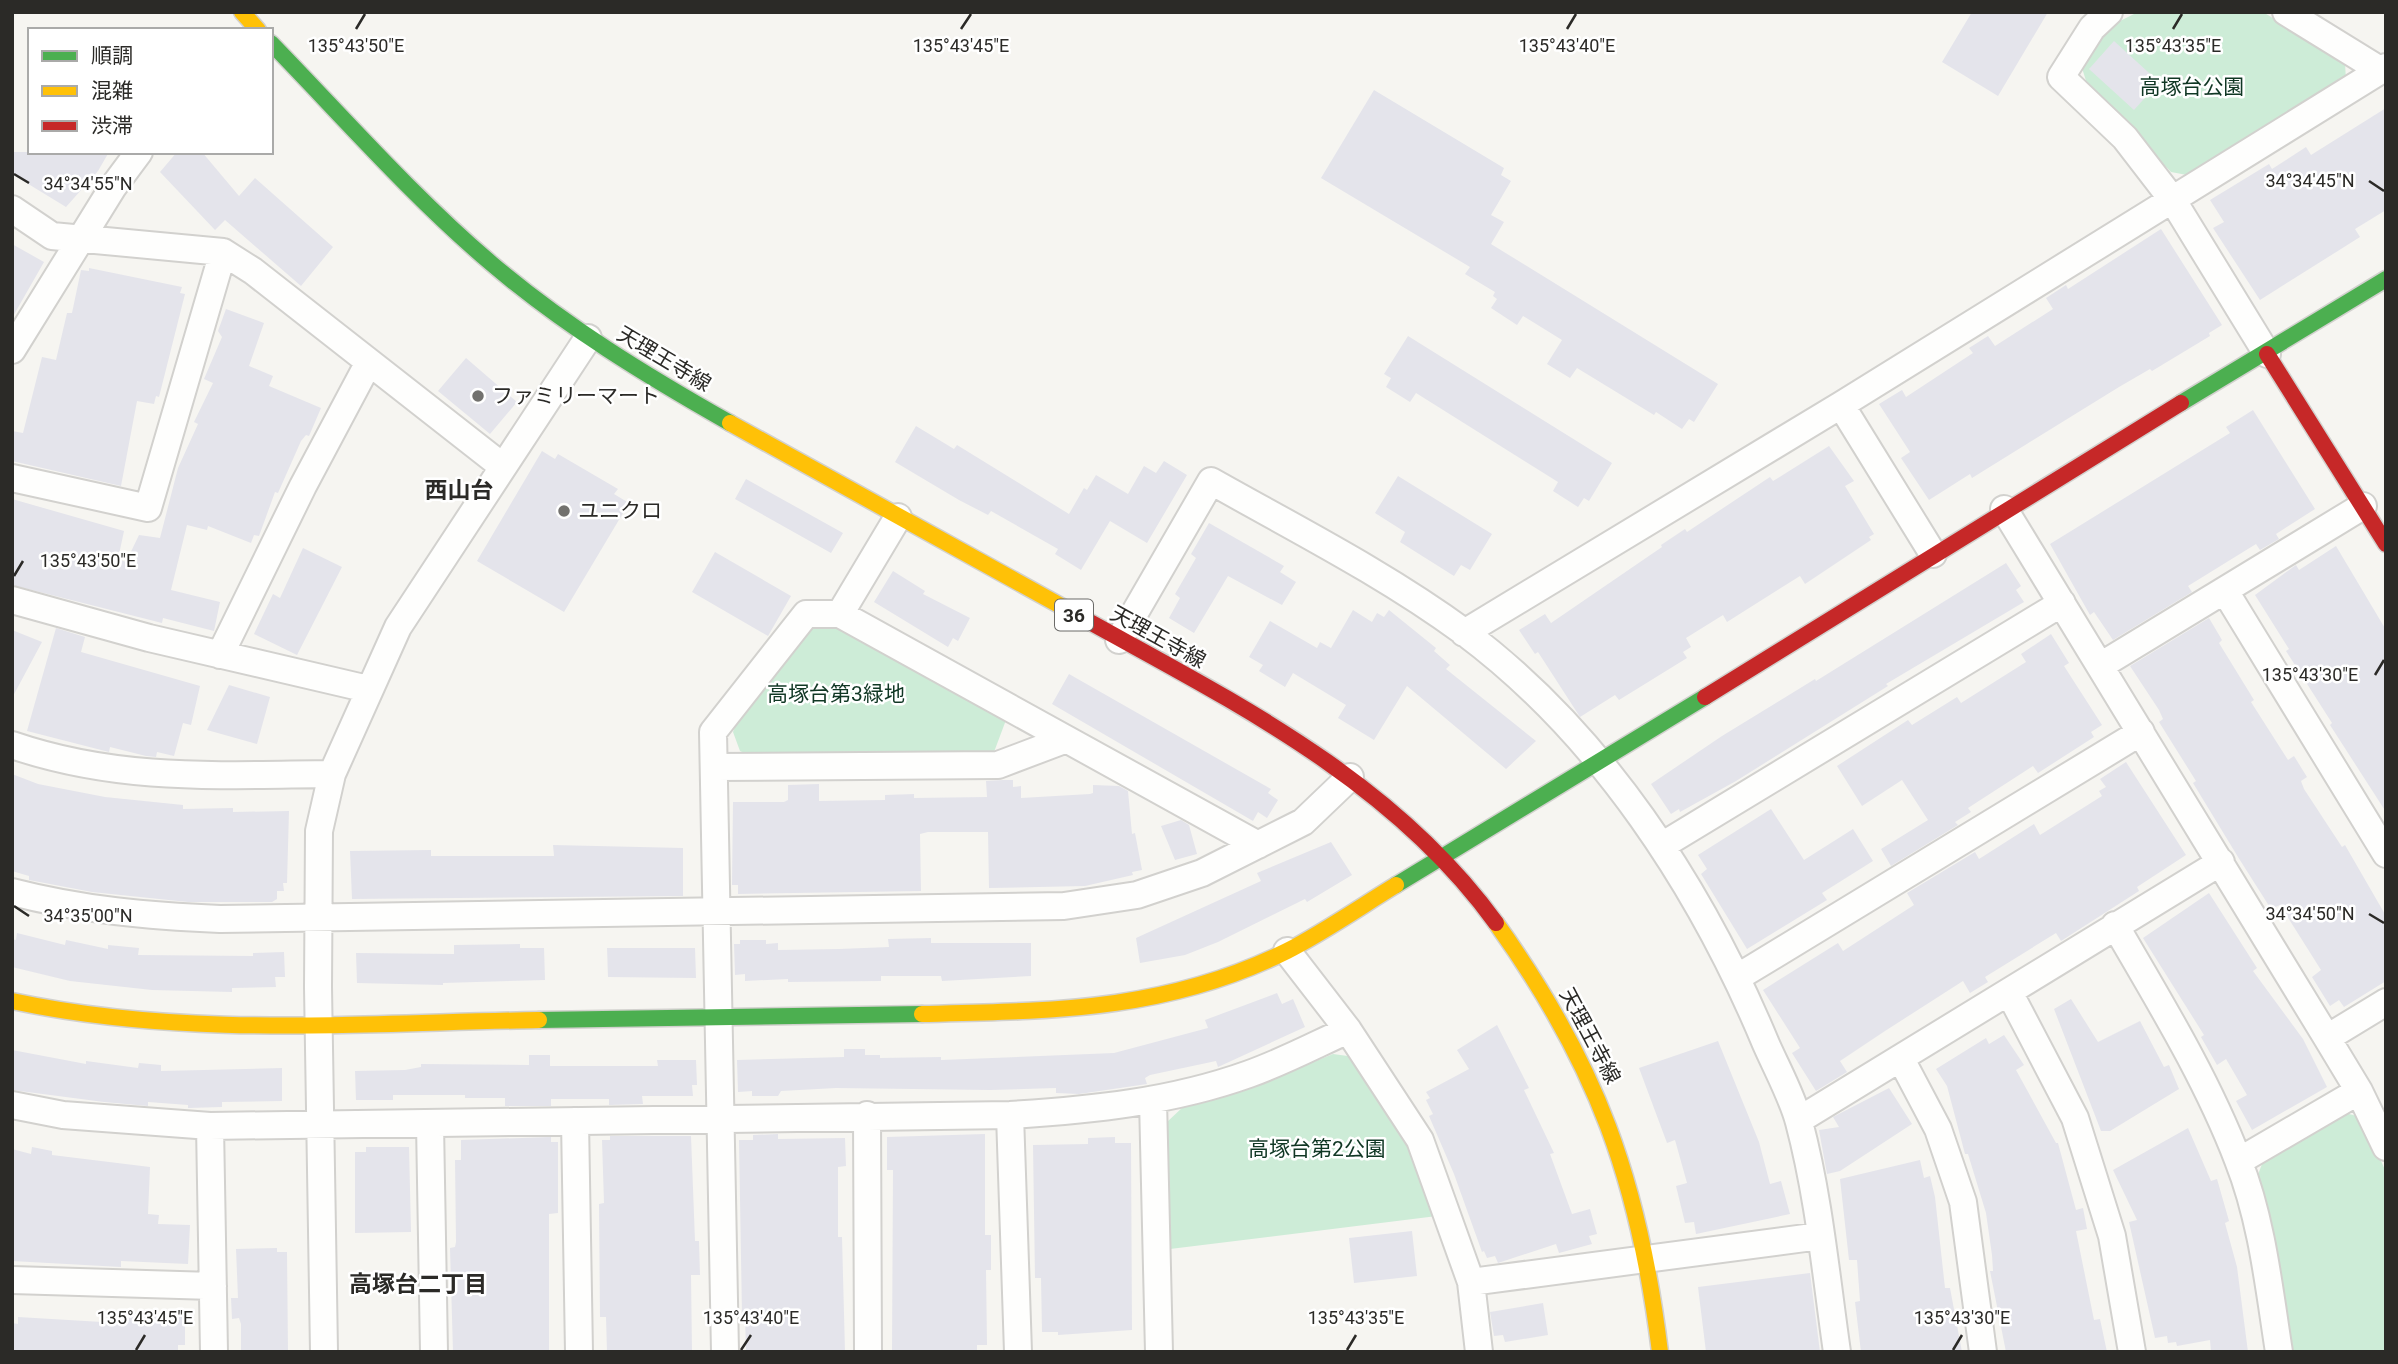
<svg xmlns="http://www.w3.org/2000/svg" width="2398" height="1364" font-family="Roboto,'Noto Sans JP',sans-serif">
	<style>
		.green { fill: #cdecd7 }
		.building { fill: #e4e4eb }
		.lines { fill: none; stroke-linecap: round; stroke-linejoin: round }
		.street-casing { stroke: #d2d1ce; stroke-width: 30 }
		.fast-casing { stroke: #d2d1ce; stroke-width: 19 }
		.slow-casing { stroke: #d2d1ce; stroke-width: 19 }
		.jam-casing { stroke: #d2d1ce; stroke-width: 19 }
		.street { stroke: #fefefd; stroke-width: 26 }
		.fast { stroke: #4caf50; stroke-width: 16 }
		.slow { stroke: #ffc107; stroke-width: 16 }
		.jam { stroke: #c62828; stroke-width: 16 }
		.ticks { fill: none; stroke: #2b2a27; stroke-width: 2.5 }
		.poi-dot { fill: #72716e; stroke: #fff; stroke-width: 2.5 }
		.labels { text-anchor: middle; dominant-baseline: central; stroke-width: 5; stroke-linejoin: round; paint-order: stroke }
		.shield { fill: #fff; stroke: #6b6a68; stroke-width: 2 }
		.shield-label { font-size: 19px; font-weight: bold; fill: #2b2a27 }
		.park-label { font-size: 21px; fill: #103724; stroke: #fff }
		.street-label { font-size: 21px; fill: #2b2a27; stroke: #fff }
		.poi-label { font-size: 21px; fill: #2b2a27; stroke: #fff; text-anchor: start }
		.neighbourhood-label { font-size: 23px; font-weight: bold; fill: #2b2a27; stroke: #fff }
		.ticks-label { font-size: 18px; text-anchor: middle; fill: #2b2a27; stroke: #fff; stroke-width: 5; stroke-linejoin: round; paint-order: stroke }
	</style>
	<rect width="100%" height="100%" fill="#f6f5f1"/>
	<!-- green -->
	<path class="green" d="M 2138,12 L 2263,12 L 2345,63 L 2346,80 L 2187,175 L 2171,172 L 2087,84 L 2082,68 L 2112,25 Z
		M 833,623 L 1006,720 L 994,752 L 748,755 L 740,751 L 733,732 L 737,722 L 810,629 L 817,624 Z
		M 1333,1054 L 1355,1057 L 1401,1132 L 1437,1216 L 1170,1249 L 1167,1122 L 1183,1107 L 1255,1086 Z
		M 2345,1113 L 2361,1117 L 2386,1172 L 2386,1352 L 2293,1352 L 2281,1274 L 2256,1180 L 2262,1164 Z"/>
	<!-- building -->
	<path class="building" d="M 1972,12 L 2048,12 L 1998,96 L 1942,62 Z
		M 2114,41 L 2159,82 L 2134,110 L 2089,69 Z
		M 1374,90 L 1504,168 L 1501,175 L 1511,181 L 1491,215 L 1504,222 L 1491,244 L 1718,384 L 1694,422 L 1689,419 L 1682,429 L 1656,412 L 1654,415 L 1577,368 L 1570,378 L 1547,364 L 1562,340 L 1523,316 L 1517,325 L 1491,308 L 1497,299 L 1493,296 L 1495,292 L 1465,274 L 1470,267 L 1321,178 Z
		M 2386,108 L 2386,210 L 2355,229 L 2360,237 L 2260,300 L 2213,228 L 2224,222 L 2210,200 L 2269,164 L 2272,169 L 2306,147 L 2311,155 Z
		M 12,152 L 109,152 L 98,171 L 66,207 L 12,174 Z
		M 177,152 L 202,152 L 239,196 L 255,178 L 333,247 L 301,286 L 225,220 L 215,230 L 160,172 Z
		M 2161,229 L 2222,325 L 2209,333 L 2210,336 L 2152,371 L 2150,369 L 2119,387 L 1972,478 L 1970,474 L 1929,500 L 1901,458 L 1910,452 L 1879,404 L 1902,390 L 1906,397 L 1973,353 L 1969,348 L 1988,336 L 1995,346 L 2053,309 L 2046,298 L 2066,285 L 2068,289 Z
		M 12,244 L 44,262 L 12,318 Z
		M 89,268 L 182,287 L 180,293 L 185,294 L 159,397 L 156,396 L 154,404 L 137,401 L 121,486 L 12,461 L 12,431 L 23,433 L 42,357 L 56,360 L 67,313 L 72,313 L 81,270 L 89,271 Z
		M 226,309 L 264,323 L 249,366 L 273,376 L 269,386 L 321,408 L 309,436 L 306,435 L 301,441 L 278,493 L 275,492 L 259,536 L 254,535 L 251,543 L 208,526 L 207,530 L 187,525 L 171,590 L 220,602 L 214,631 L 163,618 L 162,623 L 12,585 L 12,499 L 124,531 L 118,559 L 126,562 L 139,535 L 160,538 L 178,468 L 198,424 L 194,422 L 213,383 L 204,379 L 222,337 L 218,331 Z
		M 1408,336 L 1612,463 L 1589,501 L 1584,498 L 1578,507 L 1553,491 L 1558,482 L 1416,393 L 1410,402 L 1386,387 L 1391,378 L 1384,374 Z
		M 466,358 L 517,402 L 490,434 L 438,391 Z
		M 2253,410 L 2315,509 L 2276,534 L 2279,539 L 2260,550 L 2256,544 L 2188,586 L 2192,592 L 2113,640 L 2094,612 L 2090,615 L 2050,544 L 2230,433 L 2226,427 Z
		M 916,426 L 954,449 L 957,445 L 1069,514 L 1084,488 L 1087,490 L 1096,475 L 1128,494 L 1144,466 L 1156,473 L 1164,461 L 1187,475 L 1147,543 L 1110,521 L 1081,570 L 1055,554 L 1058,549 L 991,511 L 988,515 L 959,500 L 895,462 Z
		M 1829,446 L 1854,481 L 1845,486 L 1874,534 L 1869,537 L 1871,540 L 1805,584 L 1800,576 L 1727,622 L 1723,615 L 1686,638 L 1691,647 L 1683,652 L 1687,658 L 1619,700 L 1615,695 L 1580,717 L 1538,652 L 1535,654 L 1519,630 L 1545,614 L 1551,623 L 1662,547 L 1661,545 L 1685,529 L 1687,532 L 1770,477 L 1773,481 Z
		M 542,451 L 555,459 L 558,454 L 618,489 L 614,494 L 629,503 L 564,612 L 477,561 Z
		M 1398,476 L 1492,534 L 1470,570 L 1461,565 L 1454,576 L 1400,542 L 1405,532 L 1375,513 Z
		M 746,479 L 843,533 L 831,553 L 735,499 Z
		M 1209,523 L 1284,566 L 1280,572 L 1296,582 L 1282,605 L 1228,576 L 1194,633 L 1169,618 L 1180,598 L 1175,594 L 1196,558 L 1191,554 Z
		M 2336,546 L 2386,630 L 2386,812 L 2330,725 L 2332,723 L 2286,651 L 2289,649 L 2255,595 L 2296,565 L 2299,570 Z
		M 303,548 L 342,567 L 297,655 L 254,634 L 273,594 L 280,598 Z
		M 715,552 L 791,596 L 768,636 L 692,592 Z
		M 2006,563 L 2021,586 L 2016,590 L 2024,602 L 1886,684 L 1888,686 L 1736,781 L 1680,812 L 1679,809 L 1671,814 L 1651,784 L 1722,736 L 1815,679 L 1816,681 Z
		M 893,571 L 925,591 L 923,594 L 970,618 L 958,641 L 953,638 L 948,647 L 874,602 Z
		M 1353,610 L 1372,622 L 1377,613 L 1384,617 L 1389,610 L 1436,648 L 1434,651 L 1450,665 L 1446,669 L 1536,741 L 1506,769 L 1407,686 L 1374,740 L 1338,718 L 1346,705 L 1293,673 L 1285,687 L 1259,671 L 1263,665 L 1249,657 L 1270,621 L 1317,648 L 1320,642 L 1331,648 Z
		M 2209,618 L 2222,640 L 2219,643 L 2254,700 L 2251,702 L 2288,760 L 2294,756 L 2307,777 L 2301,781 L 2304,789 L 2342,847 L 2345,845 L 2386,916 L 2386,981 L 2344,1007 L 2339,1000 L 2330,1006 L 2312,977 L 2321,970 L 2280,905 L 2271,909 L 2238,857 L 2193,783 L 2196,781 L 2159,722 L 2163,719 L 2159,710 L 2130,666 Z
		M 56,628 L 85,637 L 81,652 L 200,686 L 191,725 L 183,723 L 174,756 L 157,752 L 156,757 L 146,756 L 110,747 L 109,752 L 27,731 Z
		M 12,630 L 42,642 L 12,698 Z
		M 2051,634 L 2069,663 L 2064,666 L 2102,725 L 2091,732 L 2094,737 L 2038,773 L 2033,766 L 1968,808 L 1971,812 L 1955,822 L 1958,825 L 1891,866 L 1881,849 L 1928,820 L 1902,780 L 1862,806 L 1837,766 L 1908,720 L 1912,725 L 1957,697 L 1961,703 L 2026,662 L 2021,654 Z
		M 1069,674 L 1271,789 L 1268,793 L 1278,800 L 1267,818 L 1258,812 L 1253,821 L 1052,704 Z
		M 229,685 L 270,697 L 257,744 L 207,730 Z
		M 2126,762 L 2186,855 L 2137,887 L 2139,891 L 2061,941 L 2056,933 L 1985,977 L 1988,982 L 1970,993 L 1963,981 L 1885,1031 L 1840,1061 L 1847,1072 L 1816,1091 L 1792,1053 L 1800,1048 L 1763,990 L 1838,943 L 1843,951 L 1914,905 L 1907,893 L 1975,852 L 1979,859 L 2034,824 L 2040,835 L 2102,796 L 2099,791 L 2106,787 L 2100,779 Z
		M 12,774 L 38,784 L 105,797 L 183,805 L 183,809 L 233,808 L 233,812 L 289,811 L 287,883 L 283,883 L 284,891 L 277,891 L 277,899 L 272,902 L 188,902 L 92,892 L 29,880 L 29,876 L 12,871 Z
		M 1003,780 L 1013,780 L 1013,787 L 1021,786 L 1021,798 L 1090,794 L 1093,793 L 1093,785 L 1119,786 L 1128,791 L 1132,834 L 1135,833 L 1142,870 L 1132,872 L 1133,875 L 1085,886 L 989,888 L 988,832 L 928,832 L 920,834 L 921,891 L 738,894 L 738,885 L 732,885 L 733,802 L 784,802 L 788,800 L 788,785 L 819,784 L 819,801 L 885,800 L 885,795 L 914,794 L 914,798 L 987,797 L 986,781 Z
		M 1771,809 L 1804,860 L 1853,829 L 1873,861 L 1822,893 L 1827,900 L 1747,949 L 1701,874 L 1707,869 L 1698,855 Z
		M 1181,820 L 1189,825 L 1197,854 L 1175,860 L 1161,826 Z
		M 1331,842 L 1352,875 L 1307,902 L 1305,899 L 1218,942 L 1185,955 L 1140,963 L 1136,938 L 1261,881 L 1257,873 Z
		M 553,845 L 683,848 L 683,896 L 352,899 L 350,851 L 431,850 L 431,856 L 554,856 Z
		M 2209,893 L 2257,968 L 2253,971 L 2303,1039 L 2327,1087 L 2252,1130 L 2236,1101 L 2247,1095 L 2226,1059 L 2217,1065 L 2201,1037 L 2204,1035 L 2143,938 Z
		M 17,933 L 65,945 L 66,940 L 108,949 L 108,945 L 139,948 L 138,955 L 253,956 L 253,953 L 284,952 L 285,977 L 275,977 L 276,987 L 232,988 L 232,992 L 152,990 L 70,981 L 12,967 L 12,939 L 16,940 Z
		M 931,938 L 931,943 L 1031,943 L 1031,976 L 942,981 L 941,976 L 881,976 L 881,981 L 788,982 L 788,979 L 745,981 L 745,974 L 735,975 L 734,944 L 740,944 L 740,940 L 766,940 L 766,944 L 778,943 L 778,950 L 839,949 L 889,947 L 888,939 Z
		M 520,944 L 520,948 L 544,948 L 545,980 L 443,983 L 443,985 L 357,983 L 356,953 L 454,954 L 454,945 Z
		M 607,948 L 695,948 L 696,978 L 608,977 Z
		M 1277,993 L 1282,1004 L 1293,999 L 1305,1027 L 1218,1067 L 1216,1061 L 1150,1075 L 1145,1078 L 1147,1084 L 1079,1094 L 1056,1093 L 1056,1088 L 990,1090 L 836,1088 L 781,1091 L 778,1096 L 752,1096 L 752,1091 L 738,1092 L 737,1060 L 844,1057 L 844,1049 L 865,1049 L 865,1055 L 880,1055 L 880,1058 L 941,1057 L 941,1060 L 1114,1053 L 1208,1028 L 1205,1020 Z
		M 2071,999 L 2098,1042 L 2140,1021 L 2164,1067 L 2169,1065 L 2179,1089 L 2110,1131 L 2101,1131 L 2054,1009 Z
		M 1497,1025 L 1529,1088 L 1524,1090 L 1554,1153 L 1550,1154 L 1572,1214 L 1590,1209 L 1597,1234 L 1589,1236 L 1592,1244 L 1559,1253 L 1556,1244 L 1498,1263 L 1495,1256 L 1487,1258 L 1484,1251 L 1482,1252 L 1454,1174 L 1429,1116 L 1433,1114 L 1426,1100 L 1430,1098 L 1426,1092 L 1469,1069 L 1457,1050 Z
		M 2004,1035 L 2024,1065 L 2016,1070 L 2056,1143 L 2058,1143 L 2076,1210 L 2083,1208 L 2087,1229 L 2076,1231 L 2094,1320 L 2100,1319 L 2107,1352 L 2006,1352 L 1990,1271 L 1993,1271 L 1992,1255 L 1986,1213 L 1968,1154 L 1965,1154 L 1947,1086 L 1936,1069 L 1986,1038 L 1989,1044 Z
		M 1718,1041 L 1759,1142 L 1770,1184 L 1781,1181 L 1790,1214 L 1696,1234 L 1694,1222 L 1685,1223 L 1676,1186 L 1687,1183 L 1675,1140 L 1667,1143 L 1639,1068 Z
		M 12,1050 L 86,1064 L 86,1061 L 138,1068 L 139,1063 L 161,1065 L 161,1071 L 282,1068 L 282,1101 L 222,1102 L 222,1107 L 188,1108 L 188,1105 L 148,1102 L 148,1106 L 104,1102 L 12,1090 Z
		M 529,1055 L 550,1055 L 550,1066 L 658,1066 L 657,1060 L 696,1060 L 697,1085 L 692,1085 L 693,1096 L 642,1096 L 643,1104 L 609,1105 L 609,1099 L 551,1099 L 551,1106 L 505,1106 L 505,1098 L 465,1098 L 465,1095 L 393,1095 L 393,1100 L 356,1100 L 355,1071 L 405,1070 L 421,1067 L 421,1064 L 529,1065 Z
		M 1889,1088 L 1912,1124 L 1840,1171 L 1827,1174 L 1819,1130 L 1839,1127 L 1833,1117 Z
		M 2188,1128 L 2211,1181 L 2217,1179 L 2229,1221 L 2225,1223 L 2237,1267 L 2248,1352 L 2211,1352 L 2210,1340 L 2177,1346 L 2176,1342 L 2168,1343 L 2167,1336 L 2155,1338 L 2129,1222 L 2137,1220 L 2113,1170 Z
		M 778,1134 L 778,1139 L 845,1138 L 846,1166 L 838,1167 L 838,1237 L 842,1237 L 845,1352 L 746,1352 L 745,1315 L 742,1315 L 739,1140 L 753,1140 L 753,1135 Z
		M 985,1134 L 985,1235 L 991,1235 L 991,1270 L 986,1270 L 987,1345 L 977,1345 L 977,1352 L 892,1352 L 893,1170 L 887,1170 L 887,1137 Z
		M 610,1136 L 691,1136 L 695,1241 L 699,1241 L 700,1275 L 691,1275 L 692,1352 L 607,1352 L 606,1317 L 600,1317 L 599,1204 L 604,1203 L 602,1140 L 610,1140 Z
		M 551,1137 L 551,1142 L 558,1142 L 558,1213 L 549,1214 L 549,1352 L 453,1352 L 450,1248 L 455,1247 L 456,1242 L 455,1160 L 461,1160 L 461,1140 Z
		M 1115,1137 L 1115,1143 L 1131,1143 L 1132,1330 L 1058,1335 L 1058,1332 L 1042,1332 L 1041,1278 L 1035,1278 L 1033,1145 L 1088,1144 L 1088,1138 Z
		M 32,1147 L 52,1151 L 52,1155 L 150,1167 L 148,1214 L 159,1215 L 158,1224 L 190,1225 L 188,1264 L 121,1261 L 121,1267 L 12,1261 L 12,1149 L 31,1154 Z
		M 366,1147 L 409,1147 L 411,1232 L 355,1233 L 355,1152 L 366,1152 Z
		M 1920,1160 L 1924,1178 L 1930,1176 L 1935,1197 L 1945,1288 L 1950,1288 L 1962,1352 L 1861,1352 L 1855,1302 L 1860,1301 L 1857,1260 L 1849,1260 L 1840,1179 Z
		M 1412,1231 L 1417,1276 L 1354,1283 L 1349,1238 Z
		M 277,1248 L 277,1252 L 287,1252 L 288,1352 L 241,1352 L 241,1324 L 239,1318 L 232,1319 L 231,1298 L 238,1298 L 236,1249 Z
		M 1810,1273 L 1820,1352 L 1706,1352 L 1698,1287 Z
		M 1543,1303 L 1548,1335 L 1505,1342 L 1503,1335 L 1494,1336 L 1490,1312 Z
		M 126,1313 L 185,1313 L 185,1345 L 178,1345 L 178,1352 L 12,1352 L 12,1323 L 18,1324 L 18,1317 L 102,1322 L 126,1320 Z"/>
	<g class="lines">
		<!-- street casing -->
		<g class="street-casing">
			<path id="street" d="M 2109,12 L 2092,28 L 2061,77 L 2125,138 L 2172,199 L 2267,354
				M 2286,12 L 2380,70
				M 12,209 L 52,236 L 223,252 L 253,271 L 502,466
				M 12,350 L 113,187 L 139,152
				M 1841,405 L 1933,554
				M 12,478 L 148,508 L 223,252
				M 2004,509 L 2327,1038 L 2359,1091 L 2386,1147
				M 2225,591 L 2386,854
				M 12,600 L 149,638 L 368,689
				M 840,614 L 1258,845
				M 1464,633 L 1841,405 L 2386,67
				M 1119,640 L 1211,481 C 1296,529 1385,574 1464,632 C 1601,734 1701,888 1766,1044 C 1777,1069 1792,1096 1799,1122 C 1819,1197 1826,1276 1837,1352
				M 220,655 L 303,486 L 369,362
				M 2100,666 L 2363,506
				M 12,745 C 120,782 221,775 332,774
				M 714,767 L 998,765 L 1064,740
				M 1663,845 L 2062,603
				M 12,892 C 82,910 149,916 220,919 L 1064,906 L 1137,895 L 1202,873 L 1303,822 L 1350,777
				M 2115,925 C 2159,1001 2206,1077 2238,1160 C 2262,1220 2269,1288 2279,1352
				M 1287,951 L 1348,1030 L 1420,1140 L 1471,1282 L 1479,1352
				M 1738,977 L 2141,732
				M 2009,992 L 2075,1118 L 2112,1236 L 2132,1352
				M 2327,1038 L 2386,1002
				M 1901,1059 L 1938,1129 L 1963,1202 L 1983,1352
				M 1153,1100 L 1159,1352
				M 12,1105 L 63,1115 L 210,1126 L 1010,1115 C 1091,1110 1171,1102 1249,1074 C 1283,1062 1315,1045 1348,1030
				M 867,1115 L 868,1352
				M 1010,1115 L 1018,1352
				M 1799,1120 L 2221,862
				M 575,1121 L 579,1352
				M 430,1124 L 434,1352
				M 210,1126 L 214,1352
				M 2239,1161 L 2359,1091
				M 12,1280 L 213,1286
				M 1471,1282 L 1820,1236
				M 324,1352 L 318,987 L 319,831 L 332,774 L 398,627 L 588,338
				M 725,1352 L 713,732 L 806,614 L 840,614 L 898,517"/>
		</g>
		<!-- fast casing -->
		<g class="fast-casing">
			<path id="fast" d="M 271,43 C 343,117 413,197 492,264 C 565,326 647,376 730,423
				M 2181,403 L 2386,279
				M 1396,885 L 1705,697
				M 539,1020 L 922,1014"/>
		</g>
		<!-- slow casing -->
		<g class="slow-casing">
			<path id="slow" d="M 242,12 L 258,30
				M 730,423 L 1070,611
				M 1496,923 C 1597,1064 1639,1181 1660,1352
				M 12,1001 C 185,1038 363,1023 539,1020
				M 922,1014 C 1053,1011 1166,1011 1287,951 C 1324,932 1360,907 1396,885"/>
		</g>
		<!-- jam casing -->
		<g class="jam-casing">
			<path id="jam" d="M 2267,354 L 2386,544
				M 1070,611 C 1224,697 1390,776 1496,923
				M 1705,697 L 2181,403"/>
		</g>
		<!-- street -->
		<use href="#street" class="street"/>
		<!-- fast -->
		<use href="#fast" class="fast"/>
		<!-- slow -->
		<use href="#slow" class="slow"/>
		<!-- jam -->
		<use href="#jam" class="jam"/>
	</g>
	<!-- ticks -->
	<path class="ticks" d="M 356,29 L 365,14M 961,29 L 971,14M 1567,29 L 1576,14M 2173,29 L 2182,14M 14,174 L 29,183M 2369,181 L 2384,191M 14,576 L 23,561M 2375,675 L 2384,660M 14,906 L 29,916M 2369,914 L 2384,923M 136,1350 L 145,1335M 741,1350 L 751,1335M 1347,1350 L 1356,1335M 1953,1350 L 1962,1335"/>
	<!-- markers -->
	<g class="poi-dot">
		<circle cx="478" cy="396" r="7"/>
		<circle cx="564" cy="511" r="7"/>
	</g>
	<g class="labels">
		<!-- shield labels -->
		<rect class="shield" x="1055" y="599.5" width="38" height="31" rx="5"/>
		<g class="shield-label">
			<text x="1074" y="615">36</text>
		</g>
		<!-- park labels -->
		<g class="park-label">
			<text x="2192" y="87">高塚台公園</text>
			<text x="836" y="694">高塚台第3緑地</text>
			<text x="1317" y="1149">高塚台第2公園</text>
		</g>
		<!-- street labels -->
		<g class="street-label">
			<text transform="translate(664 359) rotate(31)">天理王寺線</text>
			<text transform="translate(1158 637) rotate(29)">天理王寺線</text>
			<text transform="translate(1590 1036) rotate(62)">天理王寺線</text>
		</g>
		<!-- poi labels -->
		<g class="poi-label">
			<text x="492" y="396">ファミリーマート</text>
			<text x="578" y="511">ユニクロ</text>
		</g>
		<!-- neighbourhood labels -->
		<g class="neighbourhood-label">
			<text x="459" y="490">西山台</text>
			<text x="418" y="1284">高塚台二丁目</text>
		</g>
	</g>
	<g class="ticks-label">
		<text x="356" y="52">135°43'50"E</text>
		<text x="961" y="52">135°43'45"E</text>
		<text x="1567" y="52">135°43'40"E</text>
		<text x="2173" y="52">135°43'35"E</text>
		<text x="2310" y="187">34°34'45"N</text>
		<text x="88" y="190">34°34'55"N</text>
		<text x="88" y="567">135°43'50"E</text>
		<text x="2310" y="681">135°43'30"E</text>
		<text x="2310" y="920">34°34'50"N</text>
		<text x="88" y="922">34°35'00"N</text>
		<text x="145" y="1324">135°43'45"E</text>
		<text x="751" y="1324">135°43'40"E</text>
		<text x="1356" y="1324">135°43'35"E</text>
		<text x="1962" y="1324">135°43'30"E</text>
	</g>
	<!-- border -->
	<rect width="2398" height="1364" fill="none" stroke="#2b2a27" stroke-width="28"/>
	<!-- legend -->
	<rect x="28" y="28" width="245" height="126" fill="#ffffff" stroke="#aaaaa9" stroke-width="2"/>
	<rect x="42" y="51" width="35" height="10" fill="#4caf50" stroke="#aaaaa9" stroke-width="2"/>
	<text x="91" y="63" font-size="21" fill="#2b2a27">順調</text>
	<rect x="42" y="86" width="35" height="10" fill="#ffc107" stroke="#aaaaa9" stroke-width="2"/>
	<text x="91" y="98" font-size="21" fill="#2b2a27">混雑</text>
	<rect x="42" y="121" width="35" height="10" fill="#c62828" stroke="#aaaaa9" stroke-width="2"/>
	<text x="91" y="133" font-size="21" fill="#2b2a27">渋滞</text>
</svg>
